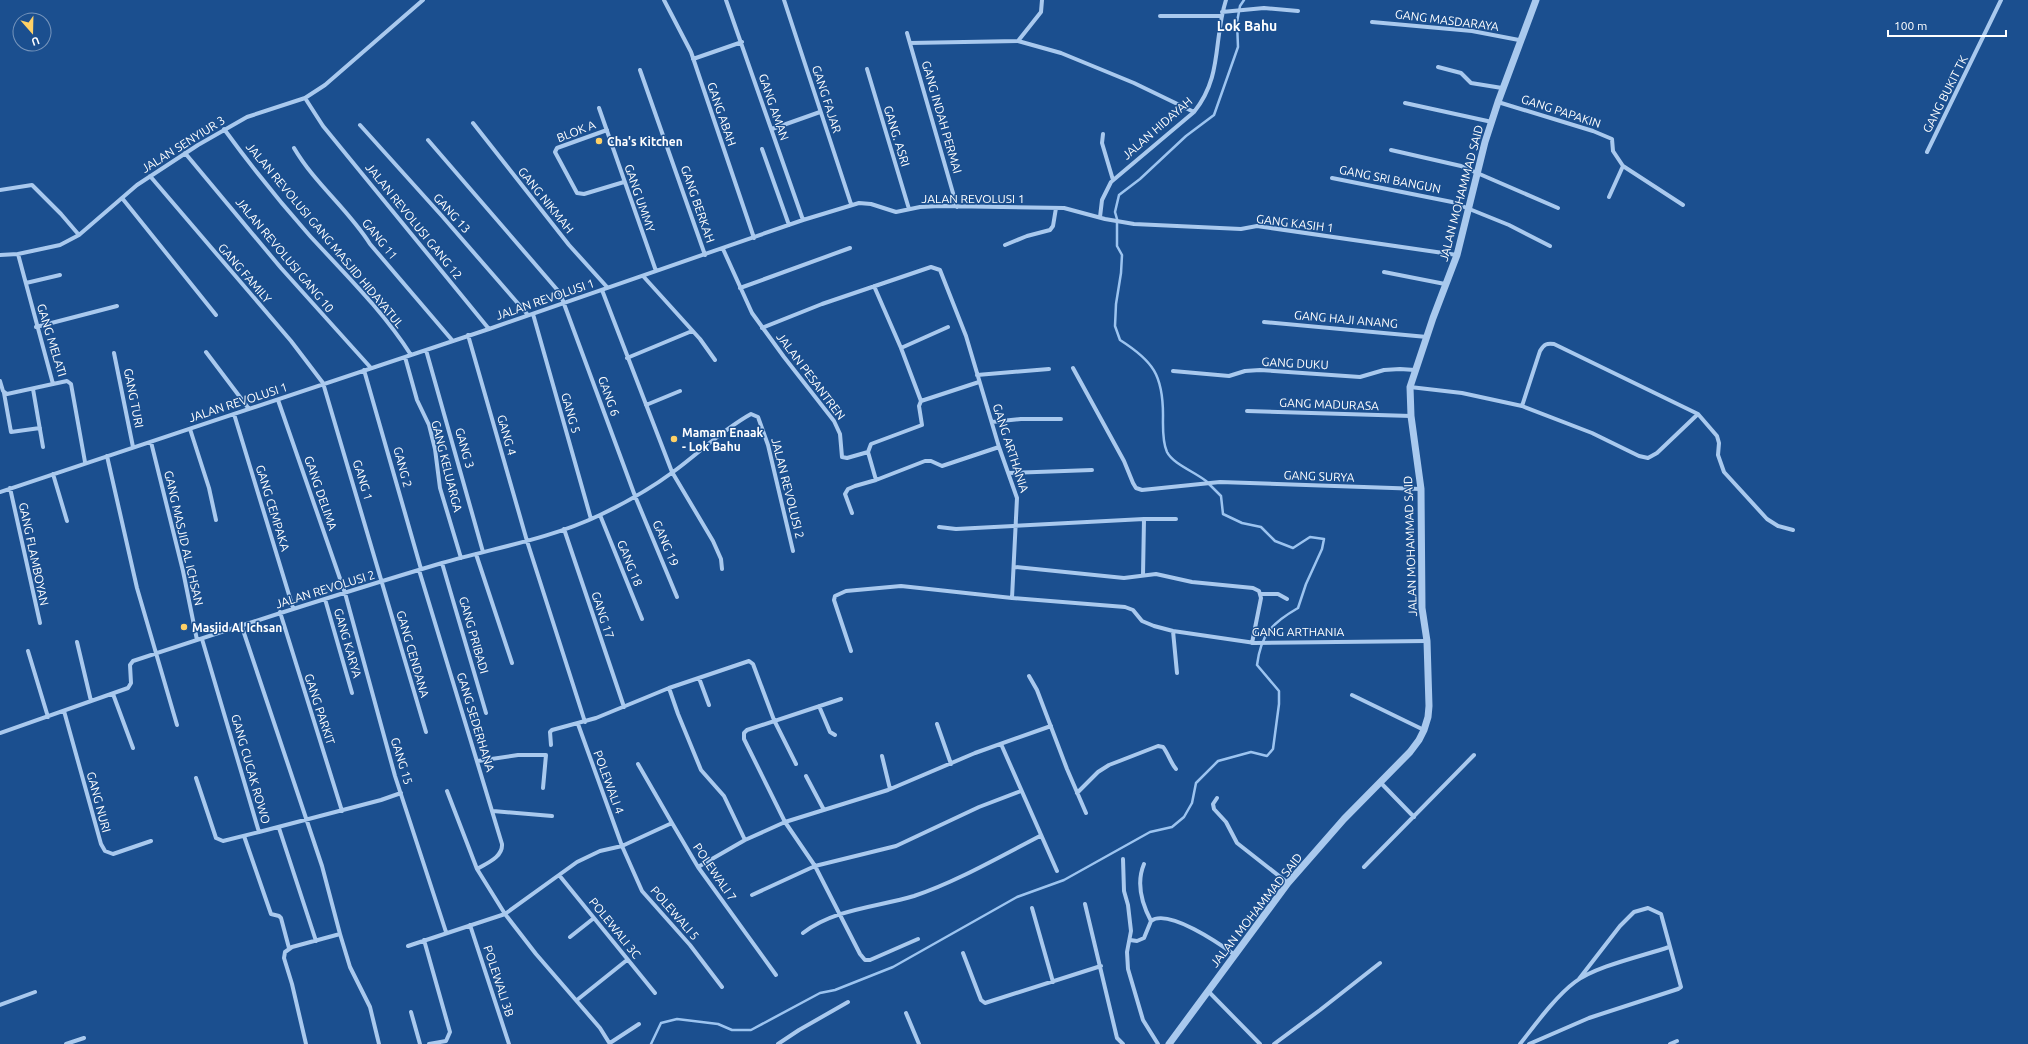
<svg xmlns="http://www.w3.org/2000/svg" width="2028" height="1044" font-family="Ubuntu,sans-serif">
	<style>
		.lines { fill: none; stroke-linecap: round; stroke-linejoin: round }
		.stream { stroke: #9cc4f0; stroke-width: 2.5 }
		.minor { stroke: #a9c9ee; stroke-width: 4 }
		.tertiary { stroke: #a9c9ee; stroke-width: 7 }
		.poi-dot { fill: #ffd166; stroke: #1b4f8f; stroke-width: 1.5 }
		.labels { text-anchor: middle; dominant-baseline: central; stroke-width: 3; stroke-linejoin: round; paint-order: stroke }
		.street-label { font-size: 12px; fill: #fff; stroke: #1b4f8f }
		.poi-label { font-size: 12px; font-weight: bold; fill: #fff; stroke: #1b4f8f; text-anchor: start }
		.quarter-label { font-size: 14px; font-weight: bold; fill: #fff; stroke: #1b4f8f }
	</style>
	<rect width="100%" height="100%" fill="#1b4f8f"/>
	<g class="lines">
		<!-- stream -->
		<path class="stream" d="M 651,1044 L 661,1023 L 677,1019 L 718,1024 L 732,1030 L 751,1030 L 820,993 L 835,990 L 893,967 L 1017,897 L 1064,880 L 1150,832 L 1172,827 L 1184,817 L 1192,803 L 1196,783 L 1218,761 L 1251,752 L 1267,756 L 1273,749 L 1279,704 L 1279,691 L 1257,665 C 1261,634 1272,623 1298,608 L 1306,584 L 1322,549 L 1324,539 L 1310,537 L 1293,548 L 1275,541 L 1261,527 L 1242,523 L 1223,514 L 1221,496 C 1216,491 1211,486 1206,481 C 1195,472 1173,464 1167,452 C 1162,441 1163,426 1163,415 C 1163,375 1153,361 1120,340 L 1115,326 L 1116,304 L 1121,273 L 1122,255 L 1117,246 L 1117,219 L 1115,212 L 1119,195 L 1140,179 L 1186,136 L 1214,115 L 1238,47 L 1237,22 L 1240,6 L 1244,0"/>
		<!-- minor -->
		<path class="minor" d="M 664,0 L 691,52 L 754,238
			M 726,0 L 803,220
			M 784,0 L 851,204
			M 1222,12 L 1264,8 L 1298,11
			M 1160,16 L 1222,16
			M 1372,22 L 1472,31 L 1519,40
			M 907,33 L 957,207
			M 1018,41 L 1041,12 L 1042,0
			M 910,43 L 1018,41 L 1061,53 L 1134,83 L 1194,112
			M 693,59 L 742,42
			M 1438,67 L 1461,73 L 1471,83 L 1502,88
			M 867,69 L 909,209
			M 640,70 L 705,255
			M 305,98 L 323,126 L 489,329
			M 1498,102 L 1593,131 L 1612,139 L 1613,151 L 1623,166 L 1683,205
			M 1405,103 L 1492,122
			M 599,108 L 656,271
			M 473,123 L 569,245 L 607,287
			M 360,125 L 442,216 L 528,315
			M 224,129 C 251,166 280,202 310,236 C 345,274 383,311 411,355
			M 772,129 L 820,112
			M 607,130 L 557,148 L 555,152 L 577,193 L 584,194 L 624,182
			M 1103,134 L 1102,143 L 1113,180
			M 428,140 L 560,293 L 635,496 L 677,597
			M 294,148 C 315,184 348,209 370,244 L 452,340
			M 762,149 L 789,225
			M 1391,150 L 1461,166 L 1558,208
			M 1927,152 L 2001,0
			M 185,153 L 281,268 L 371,368
			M 150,176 L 291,341 L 323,383 L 426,732
			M 1332,178 L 1452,202 L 1509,225 L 1550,246
			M 0,190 L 32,185 L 61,214 L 79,235
			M 1609,197 L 1623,166
			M 122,198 L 216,315
			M 1100,217 L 1102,200 L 1111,182 L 1194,112 C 1223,76 1213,40 1226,0
			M 1005,245 L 1027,236 L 1050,230 L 1053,226 L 1056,208
			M 723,249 L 752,313 L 784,357 L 834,421 L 840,434 L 842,457 L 847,458 L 868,452
			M 18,254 L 53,384 L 67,381 L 71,384 L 85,462
			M 0,255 L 18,254 L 60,245 L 79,235 L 137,185 L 198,145 L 247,117 L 305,98 L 325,85 L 423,0
			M 1384,272 L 1445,284
			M 643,276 L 700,339 L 715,360
			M 26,283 L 60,275
			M 874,286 L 901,348 L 921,401
			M 740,288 L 850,248
			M 602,290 L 672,472 L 713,541 L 721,559 L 722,569
			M 533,314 L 591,519
			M 1264,322 L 1427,337
			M 36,327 L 117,306
			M 762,328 L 822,304 L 931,267 L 940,270 L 966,336 L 999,447 L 1017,498 L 1012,598 L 1125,607 L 1133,610 L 1142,621 L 1154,626 L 1173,631 L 1255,643 L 1427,641
			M 468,335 L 527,541 L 585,722
			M 901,348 L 948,327
			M 426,350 L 483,552
			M 206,352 L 249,409
			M 114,353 L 133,447
			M 405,357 L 417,400 L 429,425 L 435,449 L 440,488 L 461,558
			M 627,358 L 692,331
			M 1073,368 L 1124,461 L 1133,483 L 1136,488 L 1142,490 L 1220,482 L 1421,489
			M 364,370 L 421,569
			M 1173,371 L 1229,376 L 1245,371 L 1260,370 L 1360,377 L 1384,370 L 1400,369 L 1415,370
			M 977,375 L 1049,369
			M 0,381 L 3,391 L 7,394 L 53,384
			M 1410,387 L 1462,393 L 1522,406 L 1592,433 L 1639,456 L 1648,458 L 1657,453 L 1698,414 L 1717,436 L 1719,443 L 1718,455 L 1724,472 L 1767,519 L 1778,526 L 1793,530
			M 33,389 L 43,447
			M 4,393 L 11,432 L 40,428
			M 278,400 L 345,593 L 395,776 L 446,932
			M 646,405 L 680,391
			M 1522,406 L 1540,351 C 1544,344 1547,343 1554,344 L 1698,414
			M 1247,411 L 1411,416
			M 234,414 L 293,608
			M 992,422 L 1021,419 L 1061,419
			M 190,429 L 209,488 L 216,520
			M 151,442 L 183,571 L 197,640
			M 107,456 L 137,588 L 177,725
			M 1009,473 L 1092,470
			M 53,474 L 67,521
			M 876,480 L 868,452 L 871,444 L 922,425 L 919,406 L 921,401 L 979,382
			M 10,488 L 40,623
			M 0,492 L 489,329 L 803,220 L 859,203 L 871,204 L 896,212 L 920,207 L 940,206 L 1064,208 L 1105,219 L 1134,224 L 1241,229 L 1257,226 L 1457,255
			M 852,513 L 845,494 L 848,489 L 855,486 L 876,480 L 925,461 L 931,461 L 942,466 L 999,447
			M 600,515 L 642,619
			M 939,527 L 956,529 L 1144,519 L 1176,519
			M 564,529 L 624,707
			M 476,554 L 512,663
			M 442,563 L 486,713
			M 1015,567 L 1124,578 L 1156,574 L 1192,582 L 1253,588 L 1259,591 L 1261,598 L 1252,643
			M 419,570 L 502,844 C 503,857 487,863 477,869
			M 1143,575 L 1144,519
			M 1260,594 L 1278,594 L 1287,599
			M 325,599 L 352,693
			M 280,612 L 342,811
			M 241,624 L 322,866 L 340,934 L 292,947 L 285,952 L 284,958 L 292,984 L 306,1044
			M 1173,631 L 1177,673
			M 202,639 L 259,832 L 381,800 L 401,793
			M 77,642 L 91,701
			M 28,651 L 48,717
			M 851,651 L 834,600 L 835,596 L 846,591 L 901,586 L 1012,598
			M 1029,676 L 1037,690 L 1067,769 L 1086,813
			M 699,678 L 709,705
			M 669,688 L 678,714 L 701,770 L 724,796 L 745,840
			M 113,694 L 133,748
			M 1352,695 L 1424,730
			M 841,699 L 747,730 L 744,733 L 744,739 L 785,822 L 815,866 L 860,954 L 865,960 L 870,960 L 918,939
			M 819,706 L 830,732 L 835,735
			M 64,711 L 101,844 L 105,851 L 113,854 L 151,841
			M 578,724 L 622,846 L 642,891 L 690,945 L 722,987
			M 937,724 L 951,764
			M 0,733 L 128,688 L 131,683 L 130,665 L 133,661 C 236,627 338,594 442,563 C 494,548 550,539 600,515 C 625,503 650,489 673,472 C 699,453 722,430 751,414 L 758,417 L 768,445 L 793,551
			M 1001,744 L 1057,871
			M 551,745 L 550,732 L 552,730 L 596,718 L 669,688 L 749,661 L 753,664 L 774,720 L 796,764
			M 882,756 L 890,789
			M 478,761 L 518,755 L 546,755 L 543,788
			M 638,764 L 672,823
			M 806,776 L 824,810
			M 196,778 L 216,838 L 223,841 L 259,832
			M 1380,782 L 1414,817
			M 447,791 L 477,869 L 505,914 L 536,954 L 600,1028 L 610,1044
			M 1077,793 L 1098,772 L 1109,765 L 1158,746 L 1163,747 C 1168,753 1170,762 1176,769
			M 1217,798 L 1213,804 L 1214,809 L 1226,822 L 1237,843 L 1288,883
			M 493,811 L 552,816
			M 279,828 L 316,941
			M 244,836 L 271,914 L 279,916 L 281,918 L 289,948
			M 1123,859 L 1124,891 L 1128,905 L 1131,931 L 1127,952 L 1128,969 L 1143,1020 L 1158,1044
			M 1144,864 C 1136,883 1142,904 1151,921
			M 698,867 L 745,840 L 785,822 L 888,790 L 975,753 L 1051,726
			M 1364,867 L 1474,755
			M 559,875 L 655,993
			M 752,895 L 815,866 L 896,846 L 979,807 L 1021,791
			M 1085,904 L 1117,1038 L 1123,1044
			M 1032,908 L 1053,982
			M 470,925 L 509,1044
			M 803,933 C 834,909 877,907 914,896 C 956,882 1001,856 1040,836
			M 340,934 L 350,967 L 370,1007 L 379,1044
			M 570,937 L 594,918
			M 424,940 L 450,1032 L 446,1041 L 429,1044
			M 1130,940 L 1137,941 L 1144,938 L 1151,921 C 1168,908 1220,944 1235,955
			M 408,946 L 505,914 L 577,862 L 600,851 L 622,846 L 672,823 L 698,867 L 776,975
			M 963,953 L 981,1000 L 985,1003 L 1101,966
			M 1208,991 L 1260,1044
			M 577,1000 L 627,960
			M 0,1005 L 35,992
			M 411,1012 L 420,1044
			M 906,1013 L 919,1044
			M 610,1043 L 639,1024
			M 66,1044 L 84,1038
			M 778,1044 L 799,1030 L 848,1002
			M 1274,1044 L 1320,1010 L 1380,963
			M 1520,1044 C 1535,1025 1556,996 1575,982 C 1596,966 1643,956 1669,947
			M 1529,1044 L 1589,1018 L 1678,989 L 1681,987 L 1661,914 L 1648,908 L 1634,912 L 1620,926 L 1579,979
			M 1670,1044 L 1677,1041"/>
		<!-- tertiary -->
		<path class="tertiary" d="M 1169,1044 L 1288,883 L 1344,819 L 1410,752 L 1419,740 L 1424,730 L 1428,717 L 1429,706 L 1427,641 L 1422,608 L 1421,489 L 1411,416 L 1410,387 L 1433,318 L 1457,255 L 1485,142 L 1498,102 L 1536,0"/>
	</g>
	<!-- markers -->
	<g class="poi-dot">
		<circle cx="599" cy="141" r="4"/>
		<circle cx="674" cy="439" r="4"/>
		<circle cx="184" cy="627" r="4"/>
	</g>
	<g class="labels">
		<!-- street labels -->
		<g class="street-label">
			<text transform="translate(1447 20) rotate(7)">GANG MASDARAYA</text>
			<text transform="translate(1945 94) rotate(-63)">GANG BUKIT TK</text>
			<text transform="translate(827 99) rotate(72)">GANG FAJAR</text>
			<text transform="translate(774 107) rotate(71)">GANG AMAN</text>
			<text transform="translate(1561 111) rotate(18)">GANG PAPAKIN</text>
			<text transform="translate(722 114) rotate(71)">GANG ABAH</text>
			<text transform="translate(942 117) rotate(74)">GANG INDAH PERMAI</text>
			<text transform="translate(1157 128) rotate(-41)">JALAN HIDAYAH</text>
			<text transform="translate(576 131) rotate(-21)">BLOK A</text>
			<text transform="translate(897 136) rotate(73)">GANG. ASRI</text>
			<text transform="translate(183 144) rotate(-32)">JALAN SENYIUR 3</text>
			<text transform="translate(1390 179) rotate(11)">GANG SRI BANGUN</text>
			<text transform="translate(1461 193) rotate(-75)">JALAN MOHAMMAD SAID</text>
			<text transform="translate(640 198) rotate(71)">GANG UMMY</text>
			<text x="973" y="198">JALAN REVOLUSI 1</text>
			<text transform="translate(546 200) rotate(51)">GANG NIKMAH</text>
			<text transform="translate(698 204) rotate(71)">GANG BERKAH</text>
			<text transform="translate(452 213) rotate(48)">GANG 13</text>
			<text transform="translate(414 221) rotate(51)">JALAN REVOLUSI GANG 12</text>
			<text transform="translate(1295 223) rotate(7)">GANG KASIH 1</text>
			<text transform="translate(325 235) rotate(50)">JALAN REVOLUSI GANG MASJID HIDAYATUL</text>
			<text transform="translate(380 239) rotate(51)">GANG 11</text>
			<text transform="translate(285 255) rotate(50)">JALAN REVOLUSI GANG 10</text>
			<text transform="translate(245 273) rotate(49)">GANG FAMILY</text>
			<text transform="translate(545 299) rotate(-19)">JALAN REVOLUSI 1</text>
			<text transform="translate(1346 319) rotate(5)">GANG HAJI ANANG</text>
			<text transform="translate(52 340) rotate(73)">GANG MELATI</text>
			<text transform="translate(1295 363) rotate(3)">GANG DUKU</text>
			<text transform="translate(811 376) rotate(53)">JALAN PESANTREN</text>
			<text transform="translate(609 396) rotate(70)">GANG 6</text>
			<text transform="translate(134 398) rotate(79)">GANG TURI</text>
			<text transform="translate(238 402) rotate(-18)">JALAN REVOLUSI 1</text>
			<text transform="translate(1329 404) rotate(2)">GANG MADURASA</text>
			<text transform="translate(571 413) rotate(74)">GANG 5</text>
			<text transform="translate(507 435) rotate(74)">GANG 4</text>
			<text transform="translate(465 448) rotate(74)">GANG 3</text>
			<text transform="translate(1011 448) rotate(72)">GANG ARTHANIA</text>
			<text transform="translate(447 466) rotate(76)">GANG KELUARGA</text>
			<text transform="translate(403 467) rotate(75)">GANG 2</text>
			<text transform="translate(1319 476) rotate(2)">GANG SURYA</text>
			<text transform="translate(363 480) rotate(73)">GANG 1</text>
			<text transform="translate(788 488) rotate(76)">JALAN REVOLUSI 2</text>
			<text transform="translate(321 493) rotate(71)">GANG DELIMA</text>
			<text transform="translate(273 508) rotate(73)">GANG CEMPAKA</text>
			<text transform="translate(184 538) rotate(77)">GANG MASJID AL ICHSAN</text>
			<text transform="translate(666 543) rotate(67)">GANG 19</text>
			<text transform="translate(1410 546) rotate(-92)">JALAN MOHAMMAD SAID</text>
			<text transform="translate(34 554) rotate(78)">GANG FLAMBOYAN</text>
			<text transform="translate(630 563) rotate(68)">GANG 18</text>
			<text transform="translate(325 589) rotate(-17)">JALAN REVOLUSI 2</text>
			<text transform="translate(603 615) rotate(72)">GANG 17</text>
			<text x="1298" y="631">GANG ARTHANIA</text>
			<text transform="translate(474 635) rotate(74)">GANG PRIBADI</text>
			<text transform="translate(348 643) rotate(74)">GANG KARYA</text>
			<text transform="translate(413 654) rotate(74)">GANG CENDANA</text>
			<text transform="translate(320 709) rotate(72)">GANG PARKIT</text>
			<text transform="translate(476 722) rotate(73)">GANG SEDERHANA</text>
			<text transform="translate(402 761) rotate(73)">GANG 15</text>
			<text transform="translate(251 769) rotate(74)">GANG CUCAK ROWO</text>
			<text transform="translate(609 782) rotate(70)">POLEWALI 4</text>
			<text transform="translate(99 802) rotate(75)">GANG NURI</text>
			<text transform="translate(715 872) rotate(56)">POLEWALI 7</text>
			<text transform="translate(1256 910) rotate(-52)">JALAN MOHAMMAD SAID</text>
			<text transform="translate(675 913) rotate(49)">POLEWALI 5</text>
			<text transform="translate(615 928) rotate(51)">POLEWALI 3C</text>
			<text transform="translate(499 981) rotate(72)">POLEWALI 3B</text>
		</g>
		<!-- poi labels -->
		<g class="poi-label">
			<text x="607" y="141">Cha's Kitchen</text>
			<text x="682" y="432">Mamam Enaak<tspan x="682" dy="14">- Lok Bahu</tspan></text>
			<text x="192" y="627">Masjid Al Ichsan</text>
		</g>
		<!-- quarter labels -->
		<g class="quarter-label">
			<text x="1247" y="26">Lok Bahu</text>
		</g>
	</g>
	<!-- north arrow -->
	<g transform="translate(32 32) rotate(160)"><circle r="19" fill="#1b4f8f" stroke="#7695bc"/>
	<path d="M0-3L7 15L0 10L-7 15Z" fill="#ffd166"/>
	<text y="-6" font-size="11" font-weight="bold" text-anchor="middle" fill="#ffffff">U</text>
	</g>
	<!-- scale -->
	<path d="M1888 30v6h118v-6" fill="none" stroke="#ffffff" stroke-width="2"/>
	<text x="1894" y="30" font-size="12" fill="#ffffff" stroke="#1b4f8f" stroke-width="3" paint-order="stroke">100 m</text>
</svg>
